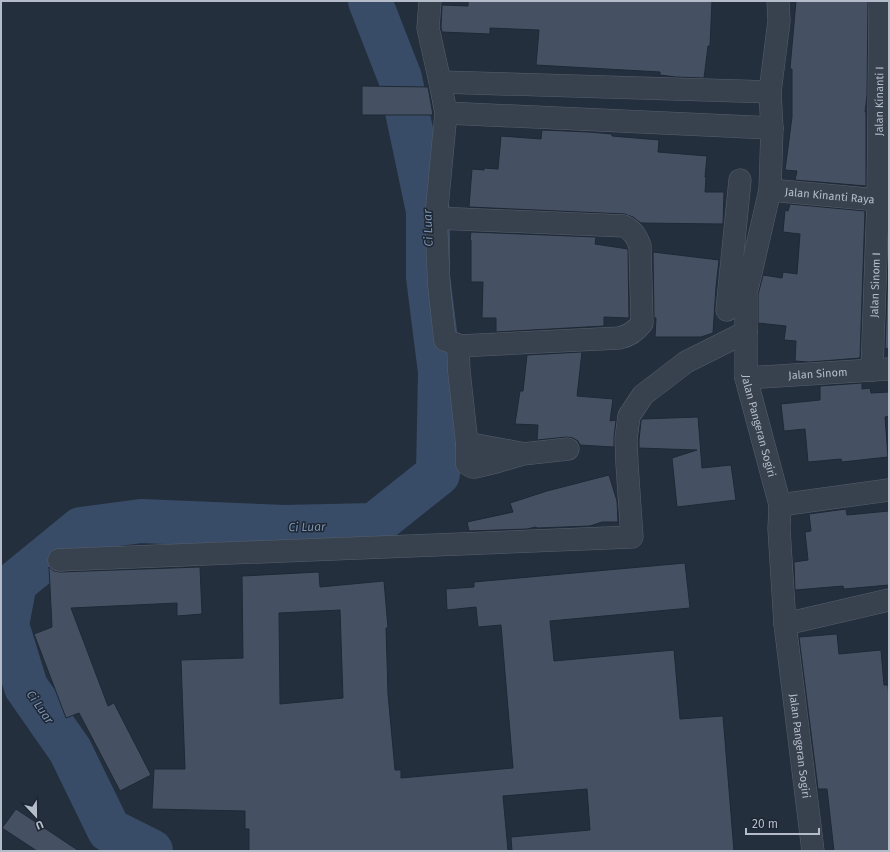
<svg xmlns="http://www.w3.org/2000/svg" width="890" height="852" font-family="'Fira Sans',sans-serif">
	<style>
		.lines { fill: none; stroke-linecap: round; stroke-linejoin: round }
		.river { stroke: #394c67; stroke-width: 44 }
		.building { fill: #455162; stroke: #1f2835; fill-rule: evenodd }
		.minor-casing { stroke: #565f6c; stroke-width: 23 }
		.minor { stroke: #38414e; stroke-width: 22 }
		.labels { text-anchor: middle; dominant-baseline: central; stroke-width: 3; stroke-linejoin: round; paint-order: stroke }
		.street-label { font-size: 11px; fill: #b4bcc9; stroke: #1d2633 }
		.water-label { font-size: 12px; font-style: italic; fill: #7c92b1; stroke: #1d2633 }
	</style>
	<rect width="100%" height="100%" fill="#242f3e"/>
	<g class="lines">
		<!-- river -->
		<path class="river" d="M 151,851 L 109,830 L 70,750 L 26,687 L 7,625 L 15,583 L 81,529 L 141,521 L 285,527 L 374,525 L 438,474 L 440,372 L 428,277 L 428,211 L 400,78 L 370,1"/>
	</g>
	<!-- building -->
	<path class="building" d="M 468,1 L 712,1 L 710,46 L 708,46 L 704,78 L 676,77 L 660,75 L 660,72 L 536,65 L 539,30 L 490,28 L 490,34 L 442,32 L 441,27 L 442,5 L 468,6 Z
		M 796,1 L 868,1 L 867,95 L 865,112 L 866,112 L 866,186 L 795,180 L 797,171 L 785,170 L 792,117 L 792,69 L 790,69 Z
		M 362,86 L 428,87 L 433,115 L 362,115 Z
		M 542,130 L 588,132 L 612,134 L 612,136 L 659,140 L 658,152 L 707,156 L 705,177 L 706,177 L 705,192 L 724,192 L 723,224 L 641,223 L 633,217 L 625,214 L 469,207 L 472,169 L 484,170 L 484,168 L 498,169 L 501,136 L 541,139 Z
		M 790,204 L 865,211 L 860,358 L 809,362 L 795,361 L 796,341 L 784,340 L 786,326 L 758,323 L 758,295 L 763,275 L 782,278 L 783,272 L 797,274 L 800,234 L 783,232 L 785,210 L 788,211 Z
		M 471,232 L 596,237 L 595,244 L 628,249 L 629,318 L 604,317 L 604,326 L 496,332 L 496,318 L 482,318 L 483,282 L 471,282 L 471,240 L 470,240 Z
		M 889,243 L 889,348 L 885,349 Z
		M 653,252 L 719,260 L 716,287 L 713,333 L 701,337 L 655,337 L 656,318 L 654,318 Z
		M 582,352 L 577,396 L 613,399 L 610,421 L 616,420 L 614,437 L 614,447 L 580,445 L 578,441 L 573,438 L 567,437 L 537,440 L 538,425 L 515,424 L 520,391 L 523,391 L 527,355 Z
		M 862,383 L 862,389 L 870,388 L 871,393 L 889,392 L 889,416 L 885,417 L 888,457 L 842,462 L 841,459 L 808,462 L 805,429 L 784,431 L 781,404 L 820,400 L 820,386 Z
		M 698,417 L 702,468 L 731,465 L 736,500 L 677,507 L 672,458 L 697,450 L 639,448 L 639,440 L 641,421 L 642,419 Z
		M 609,475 L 617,501 L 618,522 L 602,522 L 590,526 L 537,528 L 536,527 L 527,529 L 469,531 L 467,522 L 513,512 L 510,503 L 547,491 Z
		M 846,509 L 847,515 L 889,511 L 889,585 L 844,589 L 843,586 L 795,590 L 794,562 L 808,560 L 805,532 L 811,531 L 809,514 Z
		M 685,563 L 690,608 L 550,621 L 554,661 L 674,650 L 680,719 L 723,716 L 734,851 L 512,851 L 511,837 L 590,830 L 587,789 L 503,796 L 508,851 L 249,851 L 249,829 L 245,829 L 245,811 L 152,809 L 154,769 L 185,769 L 181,660 L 243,658 L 242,576 L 319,572 L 320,587 L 384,581 L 388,628 L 386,628 L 388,694 L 395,770 L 401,770 L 401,778 L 513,768 L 501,625 L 478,627 L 476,607 L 447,610 L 446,589 L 474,587 L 474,582 ZM 340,610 L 343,698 L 280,704 L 279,613 Z
		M 49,567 L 54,571 L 60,572 L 200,567 L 202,614 L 177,616 L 177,603 L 71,608 L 108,706 L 114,703 L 151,775 L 120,791 L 79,713 L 66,718 L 34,634 L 52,627 Z
		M 837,634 L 839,654 L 881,650 L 884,685 L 888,685 L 889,701 L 889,851 L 834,851 L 827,789 L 818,789 L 799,637 Z
		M 16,809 L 79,851 L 37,851 L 2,828 Z"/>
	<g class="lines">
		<!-- minor casing -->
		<g class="minor-casing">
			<g id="minor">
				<path d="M 430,1 L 428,28 L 440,82 L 446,113 L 436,218 L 439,286 L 445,340 L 456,344 L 458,346 L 459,371 L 467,444 L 467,464 L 472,467 L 475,467 L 496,462 L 523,454 L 568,449"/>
				<path id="s1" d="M 778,1 L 779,21 L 770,92 L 772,128 L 770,190 L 746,294 L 746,378 L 780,505 L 779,529 L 785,624 L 813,851"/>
				<path d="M 440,82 L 770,92"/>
				<path d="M 446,113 L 772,128"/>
				<path id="s2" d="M 770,190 L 878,200 L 889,201"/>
				<path d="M 436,218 L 624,226 C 633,230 637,237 640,246 L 642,323 C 636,331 629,336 619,338 L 458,346"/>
				<path d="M 727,310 L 740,180"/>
				<path id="s3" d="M 872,370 L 878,200 L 880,1"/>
				<path id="s4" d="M 746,378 L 889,369"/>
				<path d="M 467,444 L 482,446 L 520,453"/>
				<path d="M 780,505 L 889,490"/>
				<path d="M 59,560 L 632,537 L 627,464 L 626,439 L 629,416 L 643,395 L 686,362 L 746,332"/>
				<path d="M 785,624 L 889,600"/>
			</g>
		</g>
		<!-- minor -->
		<use href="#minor" class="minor"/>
	</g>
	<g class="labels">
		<!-- street labels -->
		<g class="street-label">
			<text stroke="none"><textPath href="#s3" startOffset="269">Jalan Kinanti I</textPath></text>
			<text stroke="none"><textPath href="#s2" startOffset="60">Jalan Kinanti Raya</textPath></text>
			<text stroke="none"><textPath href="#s3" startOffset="85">Jalan Sinom I</textPath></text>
			<text stroke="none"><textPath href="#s4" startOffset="72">Jalan Sinom</textPath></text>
			<text stroke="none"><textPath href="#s1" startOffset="430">Jalan Pangeran Sogiri</textPath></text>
			<text stroke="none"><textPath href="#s1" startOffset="754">Jalan Pangeran Sogiri</textPath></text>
		</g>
		<!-- water labels -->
		<g class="water-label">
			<text transform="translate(428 228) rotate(-92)">Ci Luar</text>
			<text transform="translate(307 527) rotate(-1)">Ci Luar</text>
			<text transform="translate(40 707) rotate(55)">Ci Luar</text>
		</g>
	</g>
	<!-- border -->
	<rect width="890" height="852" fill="none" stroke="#b4bcc9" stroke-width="4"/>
	<!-- north arrow -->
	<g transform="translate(36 816) rotate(158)" stroke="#1d2633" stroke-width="3" paint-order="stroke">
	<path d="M0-3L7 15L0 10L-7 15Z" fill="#b4bcc9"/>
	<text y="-6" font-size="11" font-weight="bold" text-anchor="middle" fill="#b4bcc9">U</text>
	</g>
	<!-- scale -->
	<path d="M746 828v6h73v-6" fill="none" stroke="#b4bcc9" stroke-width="2"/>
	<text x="752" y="828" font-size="12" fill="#b4bcc9" stroke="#1d2633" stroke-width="3" paint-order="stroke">20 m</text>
</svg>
